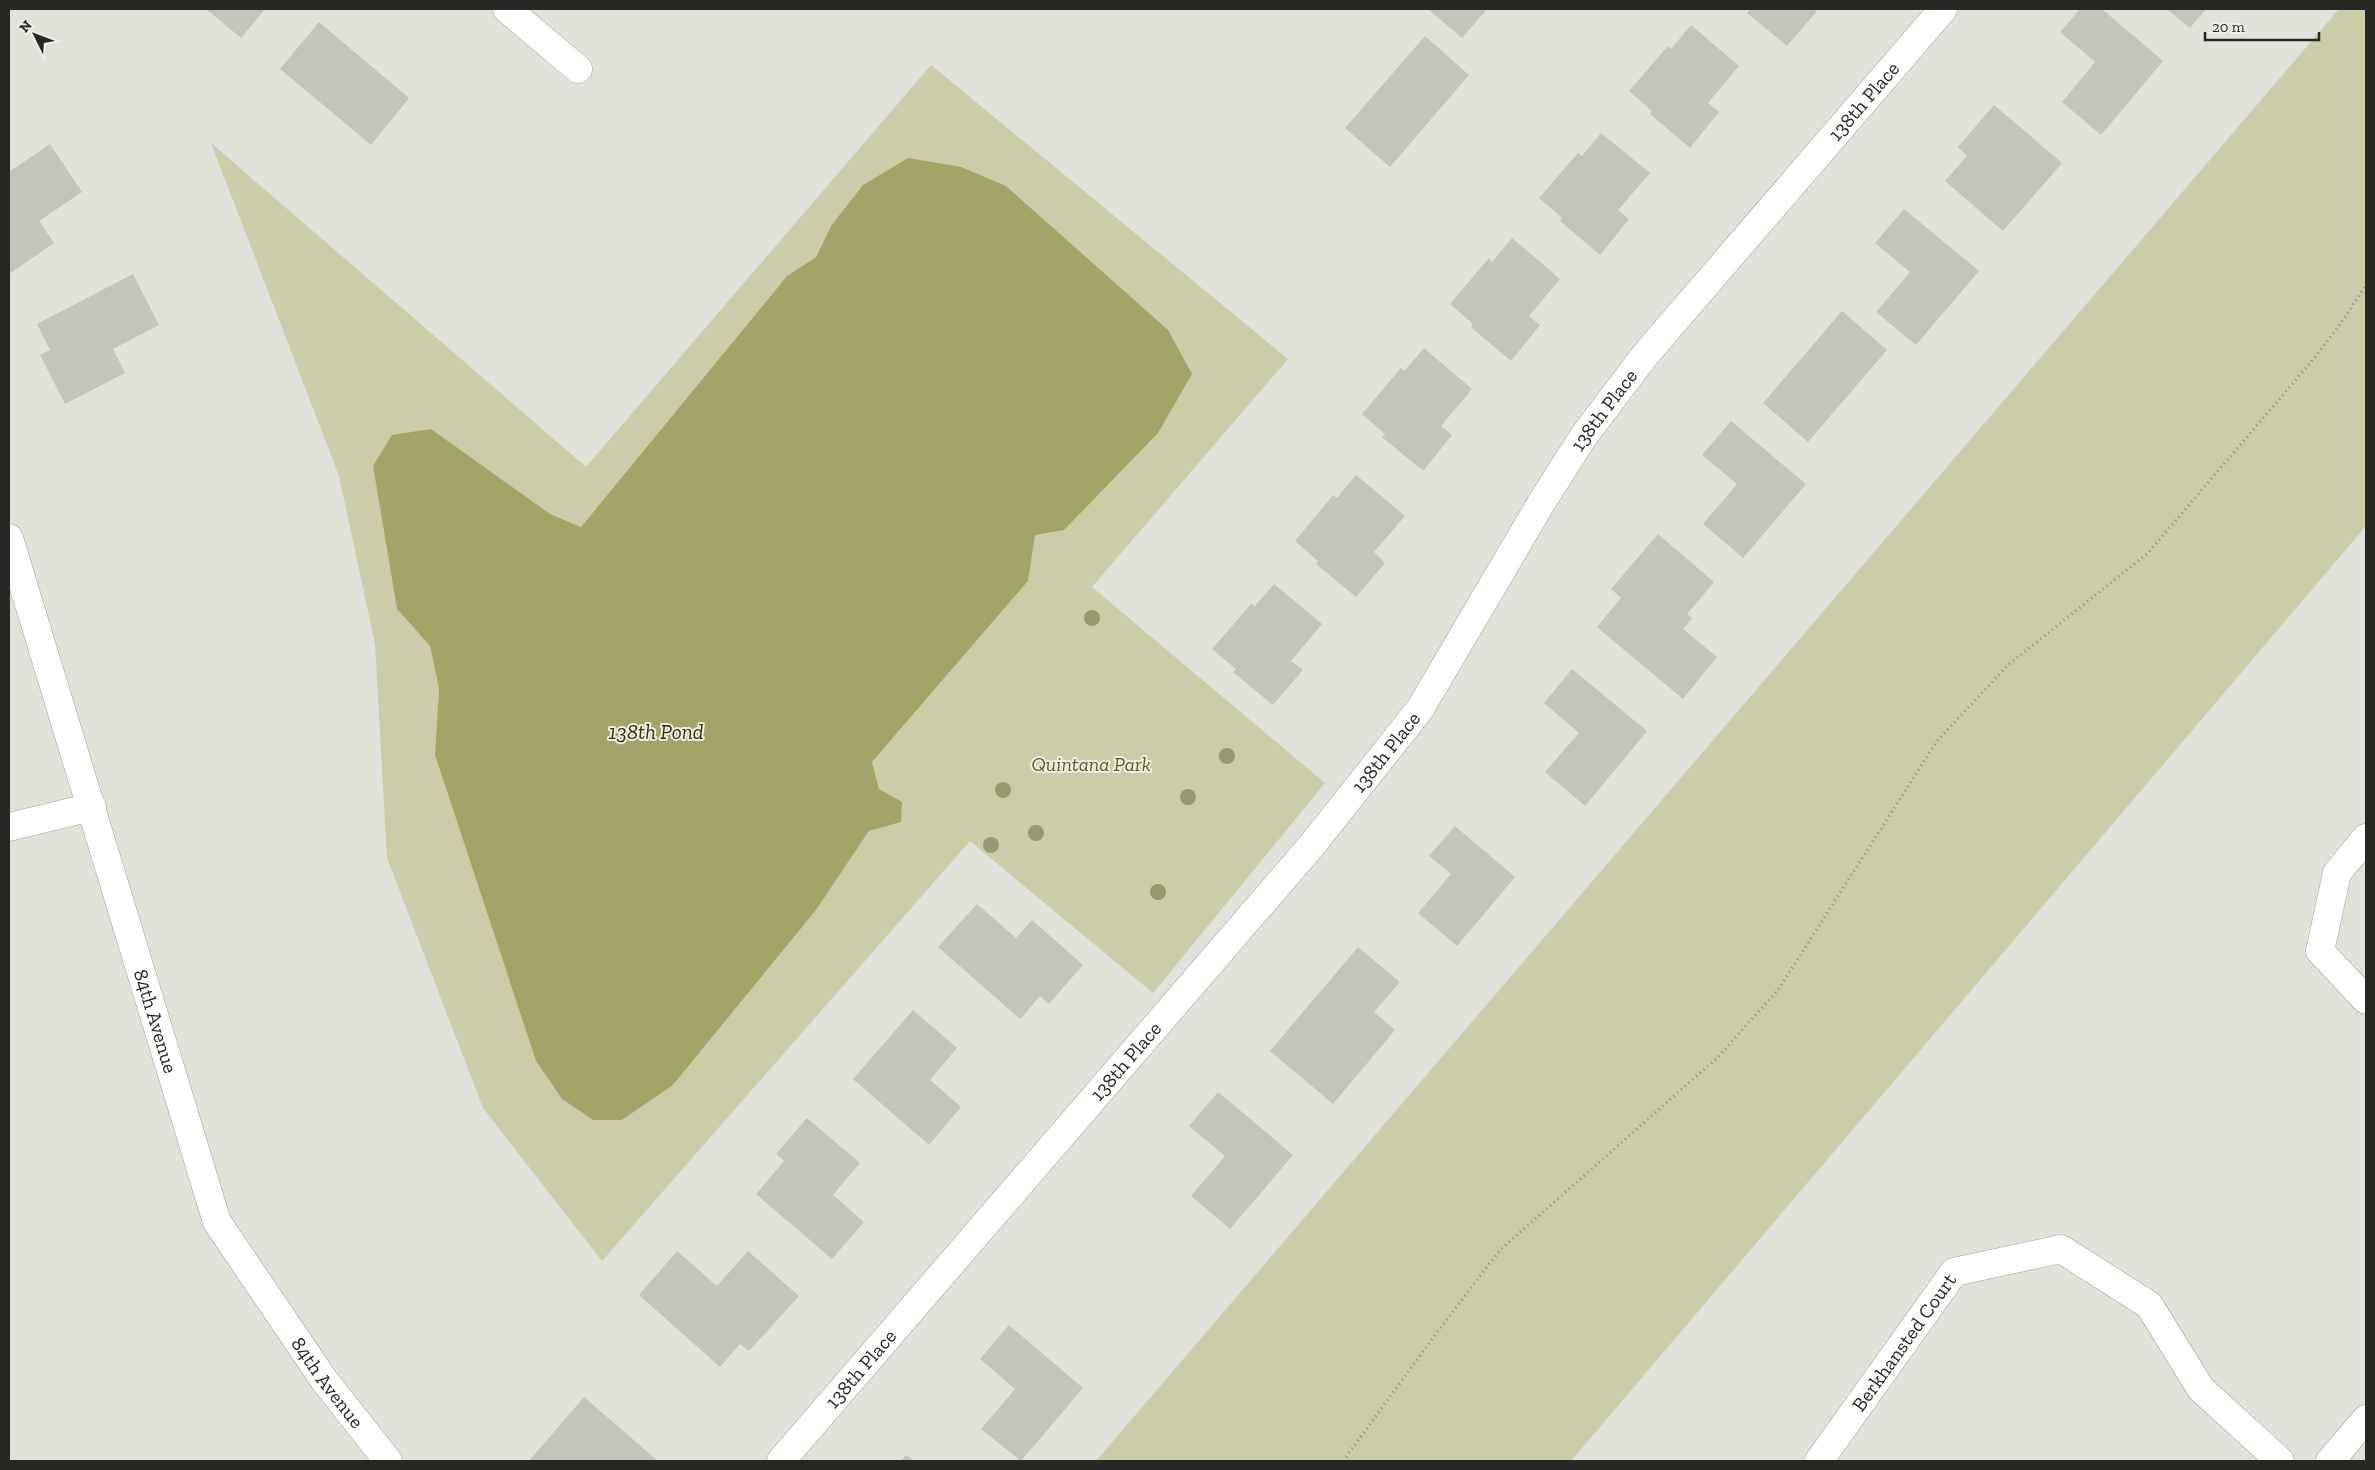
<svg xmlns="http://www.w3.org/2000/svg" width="2375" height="1470" font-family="'Zilla Slab',serif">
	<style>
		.green { fill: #cbcda8; fill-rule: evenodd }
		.water { fill: #a3a468 }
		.building { fill: #c4c4bd }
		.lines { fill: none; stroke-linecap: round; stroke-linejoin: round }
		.minor-casing { stroke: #9e9e97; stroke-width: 29 }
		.path { stroke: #8a8a85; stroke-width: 3; stroke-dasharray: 1 4; stroke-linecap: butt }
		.minor { stroke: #fff; stroke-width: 28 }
		.tree { fill: #97986e }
		.labels { text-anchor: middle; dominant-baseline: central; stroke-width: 4; stroke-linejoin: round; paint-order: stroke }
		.street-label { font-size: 20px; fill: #272724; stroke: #efefe7 }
		.park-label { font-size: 20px; font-style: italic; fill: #5b5c16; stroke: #efefe7 }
		.water-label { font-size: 21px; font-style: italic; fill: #313100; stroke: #efefe7 }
	</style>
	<rect width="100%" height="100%" fill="#e1e2da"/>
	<!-- green -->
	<path class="green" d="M 2339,9 L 2366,9 L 2366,526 L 1571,1461 L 1096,1461 Z
		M 931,65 L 1288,359 L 1092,587 L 1325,783 L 1153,993 L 970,841 L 602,1261 L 483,1108 L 387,858 L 375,644 L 339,476 L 211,143 L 586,467 ZM 831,226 L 1035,535 L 1028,581 L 872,762 L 879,789 L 901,822 L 869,831 L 816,910 L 673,1085 L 622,1120 L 593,1120 L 562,1099 L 536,1061 L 435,755 L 439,688 L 430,646 L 397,609 L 373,466 L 550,514 L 581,527 L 787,276 L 816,257 Z"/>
	<!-- water -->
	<path class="water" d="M 908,158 L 961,167 L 1006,186 L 1168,330 L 1192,374 L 1158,433 L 1064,530 L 1035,535 L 1028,581 L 872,762 L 879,789 L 902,802 L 901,822 L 869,831 L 816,910 L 673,1085 L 622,1120 L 593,1120 L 562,1099 L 536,1061 L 435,755 L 439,688 L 430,646 L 397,609 L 373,466 L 392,435 L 431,429 L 550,514 L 581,527 L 787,276 L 816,257 L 831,226 L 863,185 Z"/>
	<!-- building -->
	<path class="building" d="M 206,9 L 265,9 L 241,38 Z
		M 1428,9 L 1487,9 L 1462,38 Z
		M 1750,9 L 1814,9 L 1817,11 L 1787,46 L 1747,13 Z
		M 2080,9 L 2102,9 L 2163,61 L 2101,135 L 2062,102 L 2095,62 L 2060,32 Z
		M 2167,9 L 2206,9 L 2190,28 Z
		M 319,22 L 409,98 L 371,145 L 280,69 Z
		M 1691,25 L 1739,66 L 1708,103 L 1719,112 L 1690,148 L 1650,114 L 1652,111 L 1629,91 L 1668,46 L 1671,49 Z
		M 1425,36 L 1469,75 L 1390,167 L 1345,128 Z
		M 1994,105 L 2062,163 L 2003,231 L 1945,181 L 1967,156 L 1958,147 Z
		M 1601,133 L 1650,173 L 1618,210 L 1629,219 L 1600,255 L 1560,221 L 1562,218 L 1539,198 L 1578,153 L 1582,156 Z
		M 50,144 L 82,192 L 39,221 L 54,243 L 9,274 L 9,172 Z
		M 1904,209 L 1979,271 L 1916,345 L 1876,312 L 1910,272 L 1875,243 Z
		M 1512,238 L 1560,279 L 1529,316 L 1540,325 L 1511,361 L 1471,327 L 1473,324 L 1450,304 L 1489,258 L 1492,262 Z
		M 133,274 L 159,325 L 113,349 L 125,373 L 65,404 L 40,355 L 50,350 L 37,324 Z
		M 1842,311 L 1887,350 L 1808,442 L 1763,403 Z
		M 1424,348 L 1472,389 L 1441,426 L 1452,435 L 1423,471 L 1382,437 L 1385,434 L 1362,414 L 1401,368 L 1404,371 Z
		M 1731,421 L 1806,484 L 1743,558 L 1703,524 L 1737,484 L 1702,455 Z
		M 1356,475 L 1405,516 L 1374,552 L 1385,563 L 1356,597 L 1316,564 L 1318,561 L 1295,541 L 1333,495 L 1337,498 Z
		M 1658,534 L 1714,582 L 1687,614 L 1692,618 L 1683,629 L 1717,657 L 1683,699 L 1597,627 L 1621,598 L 1611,589 Z
		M 1274,584 L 1322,624 L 1291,661 L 1303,670 L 1273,705 L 1233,672 L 1236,669 L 1212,649 L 1251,604 L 1255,606 Z
		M 1572,669 L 1647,731 L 1585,806 L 1545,772 L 1579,733 L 1544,703 Z
		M 1455,826 L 1515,877 L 1457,946 L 1418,913 L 1451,874 L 1429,856 Z
		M 977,904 L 1016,938 L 1032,920 L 1083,965 L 1049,1004 L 1040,996 L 1020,1019 L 938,947 Z
		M 1358,947 L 1400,982 L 1374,1012 L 1395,1030 L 1333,1104 L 1270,1051 Z
		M 913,1010 L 957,1048 L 930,1080 L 961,1107 L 929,1145 L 853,1079 Z
		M 1218,1092 L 1293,1155 L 1230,1229 L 1191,1196 L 1225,1156 L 1189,1126 Z
		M 807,1118 L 860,1163 L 833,1195 L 864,1222 L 832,1259 L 756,1194 L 784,1161 L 776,1154 Z
		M 677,1251 L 717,1286 L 748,1251 L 799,1296 L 749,1351 L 740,1344 L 720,1367 L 639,1295 Z
		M 1009,1325 L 1083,1388 L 1021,1461 L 981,1429 L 1015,1389 L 980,1359 Z
		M 584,1397 L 658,1461 L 529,1461 Z
		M 906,1455 L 914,1461 L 901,1461 Z"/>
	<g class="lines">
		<!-- minor casing -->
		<g class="minor-casing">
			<g id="minor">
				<path d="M 507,9 L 578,69"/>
				<path id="s1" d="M 9,538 L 217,1222 L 324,1380 L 388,1461"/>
				<path d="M 9,827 L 92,807"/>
				<path d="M 2366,838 L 2337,873 L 2320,951 L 2366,1000"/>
				<path id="s2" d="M 781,1461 L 1312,845 L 1420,709 L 1540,505 L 1583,437 L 1646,354 L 1943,9"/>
				<path id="s3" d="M 1819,1461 L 1954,1272 L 2061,1249 L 2149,1305 L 2201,1389 L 2280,1461"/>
				<path d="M 2330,1461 L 2366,1419"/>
			</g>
		</g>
		<!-- path -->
		<path class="path" d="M 1343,1461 L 1438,1331 L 1500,1250 L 1717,1058 L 1778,990 L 1937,741 L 2008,665 L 2148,553 L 2311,362 L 2339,326 L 2366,285"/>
		<!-- minor -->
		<use href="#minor" class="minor"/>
	</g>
	<!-- trees -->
	<g class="tree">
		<circle cx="1092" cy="618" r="8"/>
		<circle cx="1227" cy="756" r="8"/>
		<circle cx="1003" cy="790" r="8"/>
		<circle cx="1188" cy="797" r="8"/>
		<circle cx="1036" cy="833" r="8"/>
		<circle cx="991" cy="845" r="8"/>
		<circle cx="1158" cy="892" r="8"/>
	</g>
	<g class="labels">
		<!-- street labels -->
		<g class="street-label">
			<text stroke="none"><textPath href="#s2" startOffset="1742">138th Place</textPath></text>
			<text stroke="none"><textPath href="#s2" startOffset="1338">138th Place</textPath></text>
			<text stroke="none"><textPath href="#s2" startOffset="932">138th Place</textPath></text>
			<text stroke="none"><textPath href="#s1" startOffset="505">84th Avenue</textPath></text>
			<text stroke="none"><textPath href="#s2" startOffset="528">138th Place</textPath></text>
			<text stroke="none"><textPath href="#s3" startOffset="146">Berkhansted Court</textPath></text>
			<text stroke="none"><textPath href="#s2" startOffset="122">138th Place</textPath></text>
			<text stroke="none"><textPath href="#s1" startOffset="910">84th Avenue</textPath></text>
		</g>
		<!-- park labels -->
		<g class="park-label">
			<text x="1091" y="764">Quintana Park</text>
		</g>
		<!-- water labels -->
		<g class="water-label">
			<text x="656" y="731">138th Pond</text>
		</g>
	</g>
	<!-- border -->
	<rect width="2375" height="1470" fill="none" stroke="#272724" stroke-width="20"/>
	<!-- north arrow -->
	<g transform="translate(35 35) rotate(312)" stroke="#efefe7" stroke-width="4" paint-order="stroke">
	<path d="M0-4L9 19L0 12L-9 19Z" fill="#272724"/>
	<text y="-8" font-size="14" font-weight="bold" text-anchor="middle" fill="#272724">N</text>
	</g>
	<!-- scale -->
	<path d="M2205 32v8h114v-8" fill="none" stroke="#272724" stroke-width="2.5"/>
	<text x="2212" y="32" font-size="15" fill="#272724" stroke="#efefe7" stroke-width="4" paint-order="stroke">20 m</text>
</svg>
